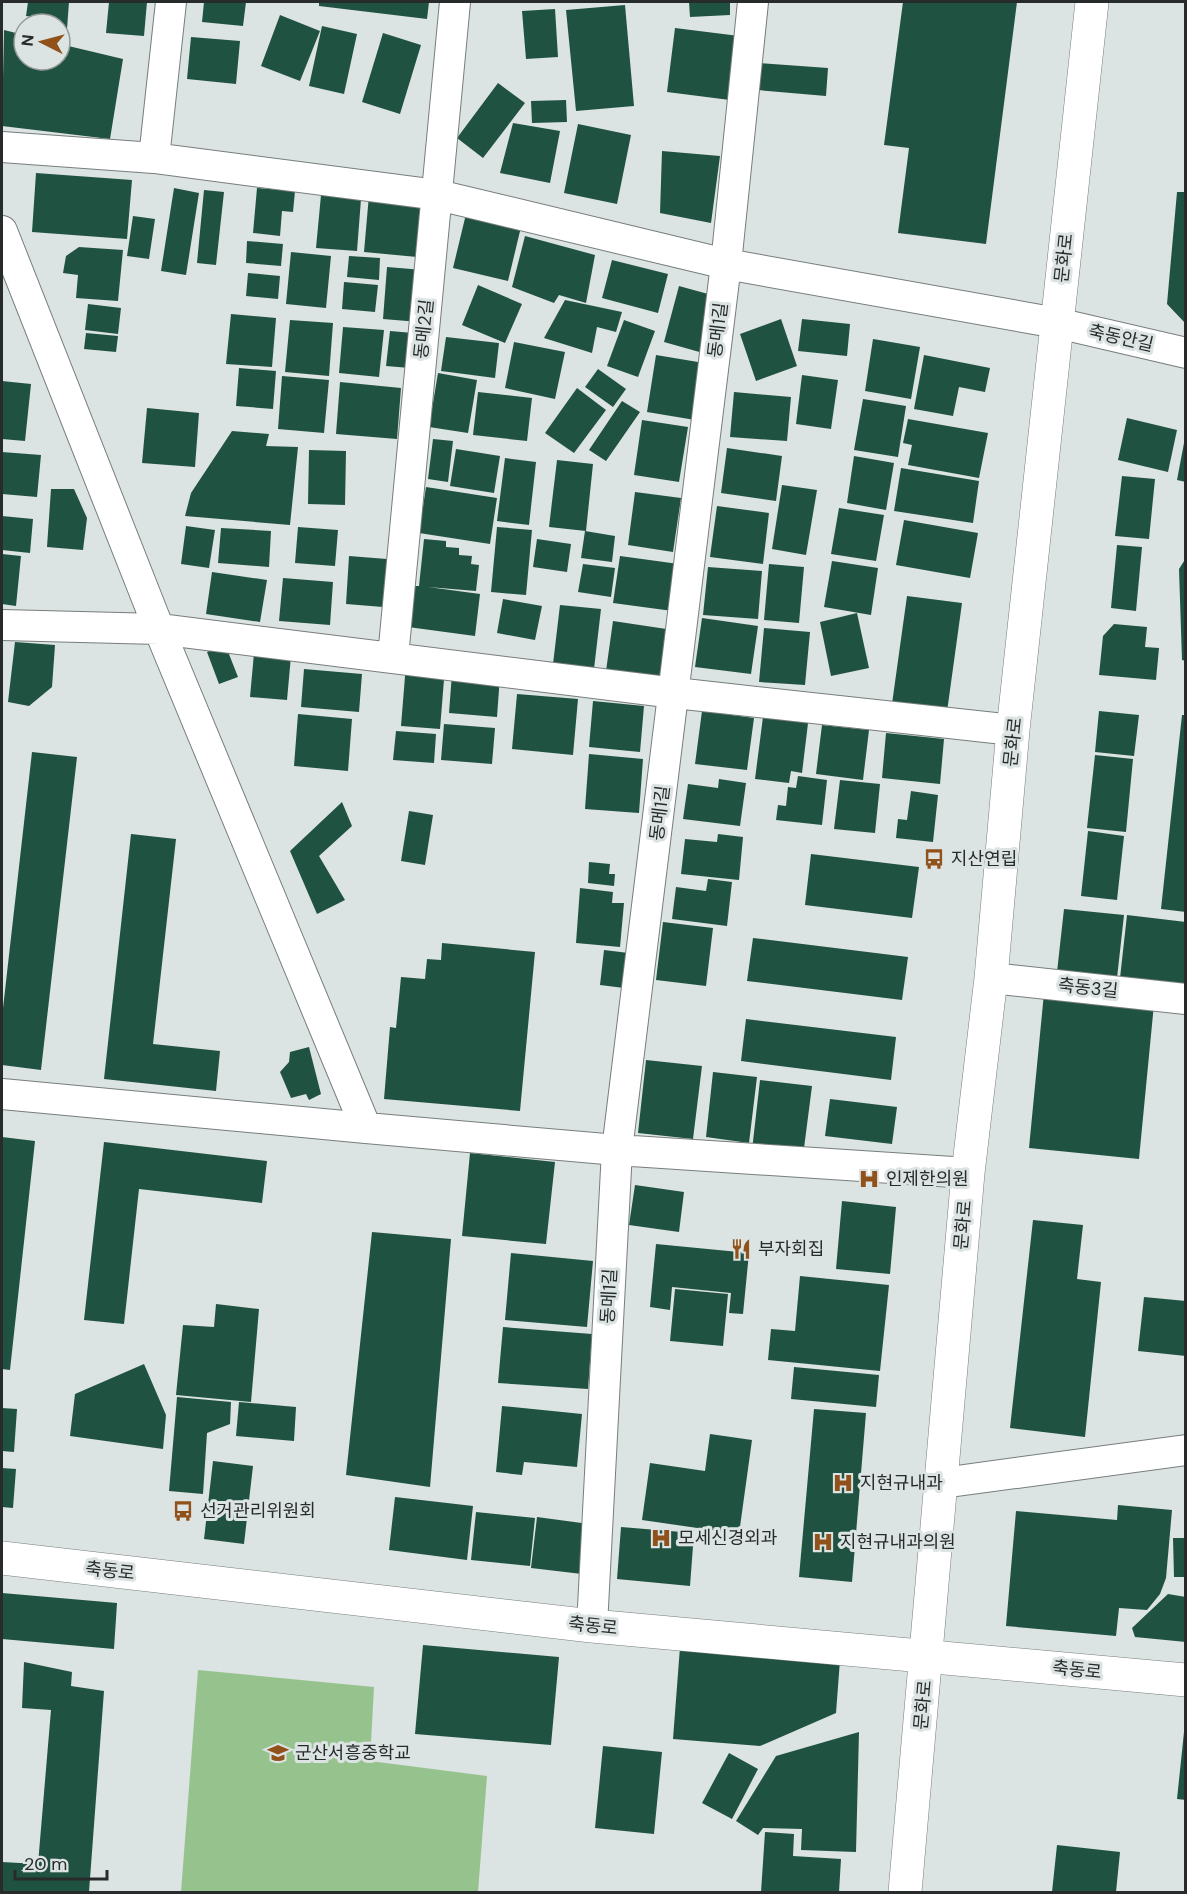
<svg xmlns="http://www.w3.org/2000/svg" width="1187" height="1894" font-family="'DM Sans','Noto Sans KR',sans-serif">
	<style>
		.green { fill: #96c38d }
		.building { fill: #205241 }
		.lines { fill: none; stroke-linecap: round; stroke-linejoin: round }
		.street-casing { stroke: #777d7d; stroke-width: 32 }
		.secondary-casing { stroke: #777d7d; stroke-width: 34 }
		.street { stroke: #fff; stroke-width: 30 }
		.secondary { stroke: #fff; stroke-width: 33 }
		.labels { text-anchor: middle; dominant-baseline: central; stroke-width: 6; stroke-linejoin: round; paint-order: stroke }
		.street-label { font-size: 18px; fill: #282b2b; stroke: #dce3e3 }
		.poi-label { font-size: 18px; fill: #282b2b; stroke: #dce3e3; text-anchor: start }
	</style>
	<rect width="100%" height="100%" fill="#dce3e3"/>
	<!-- green -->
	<path class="green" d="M 198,1670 L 374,1687 L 370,1761 L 487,1776 L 478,1892 L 181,1892 Z"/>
	<!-- building -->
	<path class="building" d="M 28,2 L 69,2 L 67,29 L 60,28 L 60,24 L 32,24 L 33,17 L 26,16 Z
		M 109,2 L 147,2 L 144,36 L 106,33 Z
		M 204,2 L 246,2 L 243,26 L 202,22 Z
		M 319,2 L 429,2 L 427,19 L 319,6 Z
		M 689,2 L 730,2 L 730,15 L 690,17 Z
		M 903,2 L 1017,2 L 986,244 L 898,233 L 909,148 L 884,145 Z
		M 625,5 L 634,106 L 576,111 L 566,10 Z
		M 555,9 L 558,57 L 526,59 L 522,11 Z
		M 280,15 L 320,31 L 300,81 L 261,66 Z
		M 322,26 L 357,34 L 344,94 L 309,86 Z
		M 675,28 L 739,36 L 730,100 L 667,92 Z
		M 4,30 L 24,35 L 24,60 L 60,60 L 60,44 L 123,59 L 110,139 L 2,126 Z
		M 383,33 L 421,45 L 400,114 L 362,102 Z
		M 191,37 L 240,41 L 236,84 L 187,79 Z
		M 760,63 L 828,68 L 826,96 L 757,90 Z
		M 498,83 L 525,103 L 483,158 L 457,138 Z
		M 566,100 L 567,122 L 532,123 L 531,101 Z
		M 513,123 L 560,131 L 550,183 L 500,173 Z
		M 578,124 L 631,135 L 617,204 L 564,193 Z
		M 662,151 L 720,156 L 711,223 L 660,213 Z
		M 36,173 L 132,180 L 127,239 L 32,232 Z
		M 174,188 L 199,193 L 186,275 L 161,271 Z
		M 257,188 L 295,191 L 293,212 L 282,211 L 280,236 L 253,233 Z
		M 204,190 L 224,192 L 216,265 L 197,263 Z
		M 1177,192 L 1186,192 L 1186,324 L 1167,304 Z
		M 321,195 L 361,199 L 357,251 L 316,248 Z
		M 369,195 L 422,200 L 417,257 L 364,252 Z
		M 466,214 L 521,227 L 508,281 L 453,268 Z
		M 133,216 L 155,219 L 149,259 L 127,256 Z
		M 525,236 L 595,255 L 586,303 L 559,295 L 554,303 L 512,287 Z
		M 247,241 L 283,244 L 281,266 L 246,263 Z
		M 79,247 L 123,250 L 118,301 L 76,298 L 78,275 L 63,273 L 66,256 Z
		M 291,252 L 331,256 L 326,308 L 286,304 Z
		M 349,256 L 380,258 L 379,280 L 347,277 Z
		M 612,260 L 668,274 L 658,313 L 602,298 Z
		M 387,267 L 423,270 L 419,322 L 383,319 Z
		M 248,273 L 280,276 L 278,299 L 246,296 Z
		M 344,282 L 378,285 L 375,312 L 342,309 Z
		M 478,285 L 522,304 L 505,343 L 462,325 Z
		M 679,286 L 719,297 L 703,353 L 664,342 Z
		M 565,300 L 622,312 L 616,332 L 597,327 L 592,353 L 544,338 Z
		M 88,304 L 121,308 L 118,334 L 85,330 Z
		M 231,314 L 276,318 L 272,367 L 226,364 Z
		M 781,319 L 797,366 L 756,381 L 740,334 Z
		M 802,319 L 850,324 L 847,356 L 798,351 Z
		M 290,320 L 333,323 L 329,376 L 285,372 Z
		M 624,320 L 655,331 L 638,377 L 607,366 Z
		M 343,327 L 384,330 L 379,377 L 339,373 Z
		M 390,331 L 413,333 L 410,368 L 386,366 Z
		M 86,333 L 118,336 L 116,352 L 84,349 Z
		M 446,337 L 499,343 L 495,378 L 441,371 Z
		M 873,339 L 920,347 L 911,399 L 865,391 Z
		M 514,342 L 565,352 L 555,399 L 505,388 Z
		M 656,355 L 704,363 L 695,420 L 647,412 Z
		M 924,355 L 990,368 L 985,392 L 959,387 L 953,416 L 914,409 Z
		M 239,368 L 276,371 L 273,409 L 236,406 Z
		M 598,369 L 626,389 L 613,407 L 585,387 Z
		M 438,373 L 477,380 L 468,433 L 429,427 Z
		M 802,375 L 838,380 L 831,429 L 796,424 Z
		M 282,376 L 329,380 L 324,433 L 278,429 Z
		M 2,381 L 31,384 L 25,441 L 2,439 Z
		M 340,382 L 401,388 L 397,439 L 336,434 Z
		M 577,388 L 606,410 L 574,453 L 545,433 Z
		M 478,392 L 532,398 L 527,441 L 473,435 Z
		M 734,392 L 791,397 L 787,441 L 730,437 Z
		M 863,399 L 906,406 L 898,457 L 854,450 Z
		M 622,401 L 640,412 L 606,461 L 589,450 Z
		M 147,408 L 199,413 L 195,467 L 142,463 Z
		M 1127,418 L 1177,430 L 1168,472 L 1118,460 Z
		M 908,419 L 988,433 L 979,478 L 908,465 L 912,445 L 903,443 Z
		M 642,420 L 688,427 L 679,482 L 634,475 Z
		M 232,431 L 269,434 L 266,446 L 298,447 L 290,525 L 185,516 L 191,493 Z
		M 433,439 L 453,441 L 448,482 L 428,479 Z
		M 1184,443 L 1186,443 L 1186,482 L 1177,480 Z
		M 727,448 L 782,456 L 776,501 L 721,493 Z
		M 456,449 L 500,456 L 494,493 L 450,486 Z
		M 309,450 L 346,451 L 345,505 L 308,504 Z
		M 2,452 L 41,455 L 37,497 L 2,494 Z
		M 854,456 L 894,463 L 886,510 L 847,503 Z
		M 505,458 L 536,462 L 529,525 L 497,521 Z
		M 557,460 L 593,464 L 586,531 L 549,527 Z
		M 901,468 L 979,481 L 973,523 L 894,511 Z
		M 1122,476 L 1155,479 L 1149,539 L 1115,536 Z
		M 782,485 L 817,490 L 806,555 L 772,549 Z
		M 426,487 L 497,498 L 490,544 L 419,533 Z
		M 51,489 L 74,489 L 87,518 L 83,550 L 47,547 Z
		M 635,492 L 681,498 L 673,552 L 628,545 Z
		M 717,506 L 769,513 L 763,564 L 710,557 Z
		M 839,508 L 884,515 L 876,561 L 831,554 Z
		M 2,516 L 33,519 L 30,553 L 2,550 Z
		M 904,520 L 978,533 L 970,578 L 896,565 Z
		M 186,526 L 215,530 L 209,568 L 181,564 Z
		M 298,527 L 338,530 L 335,566 L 295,563 Z
		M 497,527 L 532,530 L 526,595 L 491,592 Z
		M 221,528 L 271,531 L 269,567 L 218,563 Z
		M 585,531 L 615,536 L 612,562 L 581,558 Z
		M 424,539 L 446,541 L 446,547 L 459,548 L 459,555 L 472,556 L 471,564 L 479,565 L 476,591 L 428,587 L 480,594 L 475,636 L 408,627 L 414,586 L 419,586 Z
		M 537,539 L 571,544 L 567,572 L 533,567 Z
		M 1117,545 L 1142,547 L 1136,611 L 1111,608 Z
		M 2,554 L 21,556 L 16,606 L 2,604 Z
		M 349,556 L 387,559 L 383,607 L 346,604 Z
		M 620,556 L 686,565 L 680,612 L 613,603 Z
		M 1186,558 L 1186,661 L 1182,660 L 1179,569 Z
		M 832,561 L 878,568 L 871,615 L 824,607 Z
		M 583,564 L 615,568 L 611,597 L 578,592 Z
		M 769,564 L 804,567 L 799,623 L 764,620 Z
		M 708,567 L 762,571 L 758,619 L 703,615 Z
		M 212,572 L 267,580 L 260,622 L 206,614 Z
		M 283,578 L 333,582 L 330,625 L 279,621 Z
		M 907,596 L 962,603 L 946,719 L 891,711 Z
		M 503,599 L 542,606 L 535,640 L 497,633 Z
		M 560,605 L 601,609 L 594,669 L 553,664 Z
		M 857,613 L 869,668 L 831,676 L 820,622 Z
		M 702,618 L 758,626 L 751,674 L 695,667 Z
		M 613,621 L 673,630 L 666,679 L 606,671 Z
		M 1114,624 L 1147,627 L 1145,647 L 1159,648 L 1156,680 L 1099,675 L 1103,636 Z
		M 764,628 L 810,632 L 805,685 L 759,682 Z
		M 15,642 L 55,645 L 52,687 L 29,706 L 8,702 Z
		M 225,644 L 238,677 L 219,684 L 207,652 Z
		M 254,653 L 291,656 L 287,700 L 250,697 Z
		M 406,664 L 445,667 L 440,729 L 401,726 Z
		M 304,669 L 362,674 L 359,712 L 301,707 Z
		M 452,673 L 500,676 L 497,717 L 449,713 Z
		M 517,694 L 578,699 L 573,755 L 512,749 Z
		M 593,701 L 644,706 L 640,752 L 589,747 Z
		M 764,709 L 809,715 L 802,773 L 791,771 L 789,783 L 755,779 Z
		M 702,711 L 754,718 L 747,770 L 695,764 Z
		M 1099,711 L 1139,715 L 1134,756 L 1095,752 Z
		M 298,714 L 352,719 L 348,771 L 294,766 Z
		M 1182,715 L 1186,715 L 1186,912 L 1161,909 Z
		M 444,724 L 495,728 L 492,764 L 441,760 Z
		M 822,725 L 869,730 L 863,780 L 816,774 Z
		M 396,731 L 436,734 L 434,763 L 393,760 Z
		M 886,733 L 944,739 L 940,784 L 882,778 Z
		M 32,752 L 77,757 L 41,1070 L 2,1065 L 2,1017 Z
		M 589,754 L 643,759 L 639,813 L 585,809 Z
		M 1095,755 L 1133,759 L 1126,832 L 1087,828 Z
		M 798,776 L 827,780 L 822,825 L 776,820 L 778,805 L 786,806 L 788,787 L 796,788 Z
		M 719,779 L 746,783 L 740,826 L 683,819 L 688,784 L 718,788 Z
		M 840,780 L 880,784 L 875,833 L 834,829 Z
		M 911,791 L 938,795 L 933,842 L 896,838 L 898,819 L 907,820 Z
		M 342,802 L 352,826 L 319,856 L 345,900 L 317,914 L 290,851 Z
		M 409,811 L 433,815 L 425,865 L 401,861 Z
		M 1088,831 L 1124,836 L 1117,900 L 1081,896 Z
		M 131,834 L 176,839 L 153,1044 L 220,1051 L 216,1091 L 104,1079 Z
		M 718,834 L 743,837 L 739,880 L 681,874 L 685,839 L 717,842 Z
		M 811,854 L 919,867 L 912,918 L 805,905 Z
		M 589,862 L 610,864 L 609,874 L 615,874 L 614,886 L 588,883 Z
		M 708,879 L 732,882 L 727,926 L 672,919 L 676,887 L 706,891 Z
		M 580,888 L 613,892 L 612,903 L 624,903 L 620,947 L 576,943 Z
		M 1064,909 L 1124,915 L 1117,978 L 1057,972 Z
		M 1127,915 L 1186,922 L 1186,986 L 1120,978 Z
		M 663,922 L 713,928 L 706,986 L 656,980 Z
		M 753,938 L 908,957 L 902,1000 L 747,981 Z
		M 442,943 L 535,952 L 520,1111 L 384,1099 L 390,1027 L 396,1028 L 401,977 L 425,979 L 427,959 L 441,960 Z
		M 604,950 L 637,954 L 632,989 L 600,985 Z
		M 1044,993 L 1154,1004 L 1139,1159 L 1029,1148 Z
		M 746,1019 L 896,1037 L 891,1080 L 741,1061 Z
		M 309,1047 L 321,1094 L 309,1100 L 306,1094 L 291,1098 L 280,1072 L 289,1062 L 290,1052 Z
		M 646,1060 L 702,1066 L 693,1139 L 638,1133 Z
		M 713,1072 L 757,1077 L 749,1143 L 706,1137 Z
		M 760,1080 L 812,1086 L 803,1156 L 752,1150 Z
		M 830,1099 L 897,1107 L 892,1144 L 825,1136 Z
		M 2,1137 L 35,1141 L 10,1370 L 2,1369 Z
		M 104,1142 L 267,1161 L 262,1203 L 139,1189 L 124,1324 L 84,1320 Z
		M 470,1153 L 555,1162 L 546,1244 L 462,1236 Z
		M 635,1185 L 684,1192 L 679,1232 L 629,1225 Z
		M 842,1201 L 896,1207 L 890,1274 L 836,1269 Z
		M 1033,1220 L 1083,1225 L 1077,1279 L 1101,1282 L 1085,1437 L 1010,1428 Z
		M 372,1232 L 451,1239 L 430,1487 L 346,1475 Z
		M 656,1244 L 749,1253 L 743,1314 L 729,1313 L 731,1293 L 672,1287 L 670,1310 L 650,1307 Z
		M 511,1253 L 593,1261 L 587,1327 L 505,1320 Z
		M 800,1276 L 889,1285 L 880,1371 L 768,1360 L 771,1329 L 795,1331 Z
		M 675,1289 L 728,1294 L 723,1346 L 670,1341 Z
		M 1144,1297 L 1186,1301 L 1186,1356 L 1138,1351 Z
		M 216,1304 L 259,1309 L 251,1402 L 176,1395 L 183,1325 L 214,1327 Z
		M 503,1327 L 592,1334 L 588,1389 L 498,1383 Z
		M 144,1364 L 166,1415 L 163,1449 L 70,1436 L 75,1394 Z
		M 794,1367 L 879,1375 L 876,1407 L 791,1399 Z
		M 177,1397 L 231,1402 L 230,1424 L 207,1433 L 203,1494 L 169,1491 Z
		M 239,1402 L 296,1407 L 294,1441 L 236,1436 Z
		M 502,1406 L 582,1414 L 577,1467 L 524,1462 L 522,1475 L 496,1472 Z
		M 2,1408 L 17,1409 L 14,1452 L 2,1451 Z
		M 814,1409 L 866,1413 L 852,1582 L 799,1577 Z
		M 710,1434 L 752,1440 L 739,1534 L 642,1520 L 650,1463 L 705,1471 Z
		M 213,1461 L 253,1466 L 244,1544 L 204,1539 Z
		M 2,1468 L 16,1469 L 13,1508 L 2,1507 Z
		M 395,1497 L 473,1506 L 467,1560 L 389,1550 Z
		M 1118,1505 L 1172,1510 L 1166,1578 L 1160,1594 L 1147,1610 L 1119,1608 L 1116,1636 L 1006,1626 L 1016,1511 L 1117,1520 Z
		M 476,1512 L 535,1518 L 530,1566 L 471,1560 Z
		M 537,1517 L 589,1524 L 582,1574 L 531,1568 Z
		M 621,1527 L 694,1533 L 690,1586 L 617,1579 Z
		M 1173,1538 L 1186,1538 L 1186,1577 L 1174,1577 Z
		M 2,1593 L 117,1603 L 114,1649 L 2,1639 Z
		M 1168,1594 L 1186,1597 L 1186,1642 L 1135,1637 L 1132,1628 Z
		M 423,1645 L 559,1657 L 551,1745 L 415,1734 Z
		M 680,1647 L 840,1660 L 836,1713 L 760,1746 L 673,1739 Z
		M 24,1662 L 72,1672 L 71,1686 L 104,1691 L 89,1892 L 2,1892 L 2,1862 L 38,1864 L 51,1710 L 22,1708 Z
		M 859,1732 L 856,1852 L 801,1850 L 802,1829 L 763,1828 L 758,1835 L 736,1821 L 776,1756 Z
		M 1184,1732 L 1186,1732 L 1186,1800 L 1177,1799 Z
		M 603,1746 L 662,1752 L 654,1834 L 595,1828 Z
		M 729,1753 L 758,1769 L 732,1819 L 702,1803 Z
		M 765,1832 L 794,1834 L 793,1856 L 841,1859 L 839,1892 L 761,1892 Z
		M 1057,1845 L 1120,1852 L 1116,1892 L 1052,1892 Z"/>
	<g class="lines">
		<!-- street casing -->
		<g class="street-casing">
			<path id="street" d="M 2,147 L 154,158 L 438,195 L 726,264 L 1057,323 L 1186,353
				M 154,158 L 171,2
				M 2,231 L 159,629 L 366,1128 L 617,1150 L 968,1173
				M 2,625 L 159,629 L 675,693 L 1013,730
				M 393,657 L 455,2
				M 991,978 L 1186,999
				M 2,1094 L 366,1128
				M 942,1483 L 1186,1450
				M 592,1626 L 617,1150 L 726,264 L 753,2"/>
		</g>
		<!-- secondary casing -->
		<g class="secondary-casing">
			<path id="secondary" d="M 2,1558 L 592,1626 L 1186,1680
				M 905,1892 L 968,1173 L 991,978 L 1013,730 L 1092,2"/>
		</g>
		<!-- street -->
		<use href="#street" class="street"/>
		<!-- secondary -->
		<use href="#secondary" class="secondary"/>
	</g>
	<!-- icons -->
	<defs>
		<g id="bus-bare" transform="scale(1.62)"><path d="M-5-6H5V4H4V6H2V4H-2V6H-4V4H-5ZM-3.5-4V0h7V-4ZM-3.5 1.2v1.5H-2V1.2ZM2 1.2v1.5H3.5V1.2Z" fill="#91511b" stroke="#dce3e3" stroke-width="2.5" paint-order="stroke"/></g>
		<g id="hospital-bare" transform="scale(1.62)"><path d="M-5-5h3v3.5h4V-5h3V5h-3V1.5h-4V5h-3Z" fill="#91511b" stroke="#dce3e3" stroke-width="2.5" paint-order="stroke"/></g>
		<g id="restaurant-bare" transform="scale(1.62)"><path d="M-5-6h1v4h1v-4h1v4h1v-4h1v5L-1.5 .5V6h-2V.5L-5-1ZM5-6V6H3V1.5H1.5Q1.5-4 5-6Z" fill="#91511b" stroke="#dce3e3" stroke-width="2.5" paint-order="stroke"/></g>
		<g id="school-bare" transform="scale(1.62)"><path d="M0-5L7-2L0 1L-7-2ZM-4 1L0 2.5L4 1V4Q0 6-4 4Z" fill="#91511b" stroke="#dce3e3" stroke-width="2.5" paint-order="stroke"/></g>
	</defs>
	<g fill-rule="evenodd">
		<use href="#bus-bare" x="934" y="859"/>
		<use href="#hospital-bare" x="869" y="1179"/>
		<use href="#restaurant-bare" x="741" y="1249"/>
		<use href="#hospital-bare" x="843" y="1483"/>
		<use href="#bus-bare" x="183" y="1511"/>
		<use href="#hospital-bare" x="661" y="1538"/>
		<use href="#hospital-bare" x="823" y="1542"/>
		<use href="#school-bare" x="278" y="1753"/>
	</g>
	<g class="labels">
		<!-- street labels -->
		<g class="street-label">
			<text transform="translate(1064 258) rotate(-84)">문화로</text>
			<text transform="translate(424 329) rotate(-84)">동메2길</text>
			<text transform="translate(718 330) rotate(-83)">동메1길</text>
			<text transform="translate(1121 338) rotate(13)">축동안길</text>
			<text transform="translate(1013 742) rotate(-84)">문화로</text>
			<text transform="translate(660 813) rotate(-83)">동메1길</text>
			<text transform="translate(1088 988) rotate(6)">축동3길</text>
			<text transform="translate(963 1225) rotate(-85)">문화로</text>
			<text transform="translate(609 1296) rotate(-87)">동메1길</text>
			<text transform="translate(110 1571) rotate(6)">축동로</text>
			<text transform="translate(593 1626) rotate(6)">축동로</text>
			<text transform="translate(1077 1670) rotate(6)">축동로</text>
			<text transform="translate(923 1705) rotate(-85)">문화로</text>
		</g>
		<!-- poi labels -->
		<g class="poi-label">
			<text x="951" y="859">지산연립</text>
			<text x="886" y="1179">인제한의원</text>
			<text x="758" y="1249">부자회집</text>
			<text x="860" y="1483">지현규내과</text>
			<text x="200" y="1511">선거관리위원회</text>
			<text x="678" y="1538">모세신경외과</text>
			<text x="840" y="1542">지현규내과의원</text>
			<text x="295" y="1753">군산서흥중학교</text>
		</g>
	</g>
	<!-- border -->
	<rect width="1187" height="1894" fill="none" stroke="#282b2b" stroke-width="6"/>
	<!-- north arrow -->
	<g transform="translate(42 42) rotate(276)"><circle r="28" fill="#dce3e3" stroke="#949999" stroke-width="1.5"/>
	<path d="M0-4.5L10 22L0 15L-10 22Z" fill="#91511b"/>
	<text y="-9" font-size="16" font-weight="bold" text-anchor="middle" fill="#282b2b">N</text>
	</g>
	<!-- scale -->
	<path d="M15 1870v9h92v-9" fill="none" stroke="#282b2b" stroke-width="3"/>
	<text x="24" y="1870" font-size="18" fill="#282b2b" stroke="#dce3e3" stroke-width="4.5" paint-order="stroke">20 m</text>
</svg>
